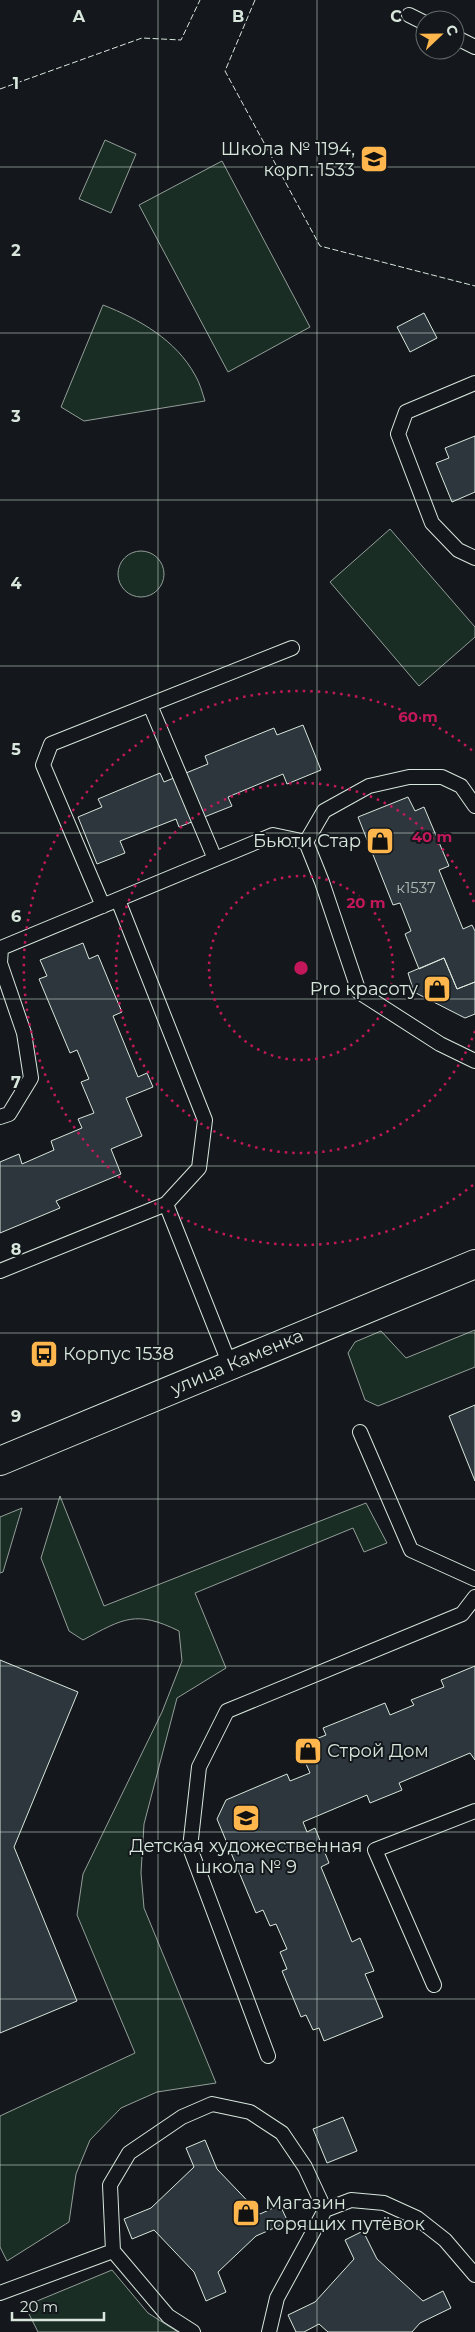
<svg xmlns="http://www.w3.org/2000/svg" width="475" height="2332" font-family="Montserrat,sans-serif">
	<style>
		.green { fill: #1a2d24; stroke: #939e99 }
		.building { fill: #2c363c; stroke: #d8e6dc }
		.lines { fill: none; stroke-linecap: round; stroke-linejoin: round }
		.service-casing { stroke: #d8e6dc; stroke-width: 16 }
		.secondary-casing { stroke: #d8e6dc; stroke-width: 30 }
		.service { stroke: #14181c; stroke-width: 14 }
		.secondary { stroke: #14181c; stroke-width: 28 }
		.fence { stroke: #d8e6dc; stroke-width: 1; stroke-dasharray: 6 2.5; stroke-linecap: butt }
		.grid { fill: none; stroke: #d8e6dc; stroke-width: 1; stroke-opacity: 0.55 }
		.ring { fill: none; stroke: #c2185b; stroke-width: 2.5; stroke-dasharray: 2.5 5 }
		.labels { text-anchor: middle; dominant-baseline: central; stroke-width: 4; stroke-linejoin: round; paint-order: stroke }
		.number-label { font-size: 15px; fill: #adbab4 }
		.poi-label { font-size: 18px; fill: #d8e6dc; stroke: #14181c; text-anchor: end }
		.street-label { font-size: 18px; fill: #d8e6dc; stroke: #14181c }
		.grid-label { font-size: 16px; text-anchor: middle; font-weight: bold; fill: #d8e6dc; stroke: #14181c; stroke-width: 4; stroke-linejoin: round; paint-order: stroke }
		.centre { fill: #c2185b; stroke: #14181c; stroke-width: 2.5 }
		.ring-label { font-size: 15px; text-anchor: middle; font-weight: bold; fill: #c2185b; stroke: #14181c; stroke-width: 4; stroke-linejoin: round; paint-order: stroke }
	</style>
	<rect width="100%" height="100%" fill="#14181c"/>
	<!-- green -->
	<path class="green" d="M 105,140 L 136,154 L 111,213 L 79,199 Z
		M 222,161 L 310,327 L 228,372 L 139,205 Z
		M 103,305 C 139,319 176,340 195,375 C 200,383 202,392 205,401 L 84,421 L 61,407 Z
		M 390,529 L 475,627 L 475,637 L 419,686 L 330,582 Z
		M118 574a23 23 0 1 1 46 0a23 23 0 1 1-46 0Z
		M 381,1331 L 406,1358 L 475,1330 L 475,1367 L 378,1406 L 365,1400 L 348,1353 L 355,1342 Z
		M 60,1496 L 104,1606 L 366,1503 L 387,1543 L 364,1552 L 353,1528 L 195,1593 L 226,1668 L 177,1698 L 144,1824 L 141,1873 L 144,1908 L 216,2083 L 157,2092 L 121,2108 L 90,2140 L 76,2174 L 69,2222 L 7,2261 L 0,2247 L 0,2116 L 135,2053 L 77,1915 L 83,1874 L 162,1712 L 182,1661 L 179,1631 C 136,1610 124,1618 83,1640 L 69,1631 L 41,1558 Z
		M 22,1508 L 3,1572 L 0,1573 L 0,1517 Z
		M 112,2270 L 148,2313 L 178,2332 L 38,2332 L 25,2306 Z"/>
	<!-- building -->
	<path class="building" d="M 424,313 L 437,338 L 410,352 L 397,327 Z
		M 475,436 L 475,492 L 452,502 L 436,463 L 449,458 L 445,448 Z
		M 303,725 L 321,770 L 287,784 L 283,774 L 228,797 L 232,806 L 179,827 L 176,819 L 120,841 L 125,853 L 97,864 L 78,817 L 102,807 L 98,799 L 160,773 L 164,782 L 208,764 L 205,756 L 274,728 L 277,735 Z
		M 408,797 L 415,811 L 424,807 L 449,866 L 439,870 L 463,929 L 472,925 L 475,931 L 475,982 L 457,989 L 444,958 L 419,969 L 405,934 L 411,931 L 400,903 L 393,905 L 358,817 Z
		M 83,943 L 89,959 L 98,955 L 110,984 L 122,1012 L 113,1016 L 138,1077 L 147,1073 L 153,1087 L 126,1098 L 142,1136 L 111,1149 L 121,1174 L 56,1201 L 60,1208 L 0,1233 L 0,1162 L 19,1154 L 22,1164 L 54,1150 L 51,1141 L 82,1128 L 78,1119 L 94,1113 L 81,1082 L 89,1079 L 77,1050 L 70,1053 L 39,979 L 47,976 L 40,960 Z
		M 444,958 L 457,989 L 475,982 L 475,1014 L 465,1018 L 414,992 L 408,973 Z
		M 475,1405 L 475,1481 L 449,1416 Z
		M 0,1660 L 78,1692 L 14,1847 L 77,2001 L 0,2033 Z
		M 475,1666 L 475,1760 L 470,1753 L 399,1783 L 402,1790 L 370,1803 L 367,1795 L 303,1822 L 307,1832 L 315,1828 L 329,1863 L 321,1867 L 352,1942 L 360,1938 L 374,1971 L 365,1974 L 383,2017 L 324,2041 L 319,2028 L 313,2030 L 306,2015 L 301,2017 L 282,1971 L 287,1969 L 280,1952 L 287,1949 L 276,1924 L 270,1926 L 263,1910 L 256,1913 L 217,1819 L 226,1800 L 287,1774 L 290,1781 L 310,1773 L 301,1752 L 313,1747 L 311,1741 L 326,1735 L 323,1728 L 385,1703 L 390,1715 L 414,1705 L 411,1700 L 444,1687 L 441,1680 Z
		M 343,2117 L 357,2151 L 327,2163 L 313,2129 Z
		M 205,2140 L 217,2169 L 260,2214 L 280,2205 L 288,2222 L 256,2236 L 218,2272 L 226,2292 L 206,2301 L 194,2272 L 154,2230 L 132,2239 L 124,2219 L 151,2208 L 194,2167 L 186,2148 Z
		M 363,2231 L 377,2259 L 423,2301 L 443,2291 L 451,2308 L 420,2323 L 412,2332 L 328,2332 L 319,2324 L 304,2332 L 296,2332 L 288,2315 L 315,2302 L 354,2259 L 345,2240 Z"/>
	<g class="lines">
		<!-- service casing -->
		<g class="service-casing">
			<path id="service" d="M 409,15 L 425,23
				M 455,37 L 475,47
				M 475,383 L 406,412 L 398,434 L 432,523 L 458,550 L 475,558
				M 150,705 L 215,859
				M 475,806 L 461,786 L 442,777 L 409,777 L 369,786 L 324,811 L 306,842 L 322,882 L 359,992 L 440,1044 L 475,1061
				M 103,906 L 43,765 L 51,744 L 292,648
				M 0,1117 L 9,1114 L 31,1078 L 24,1033 L 0,963 L 1,948 L 273,835 L 306,842
				M 166,1204 L 230,1365
				M 0,1271 L 166,1204 L 199,1168 L 205,1120 L 118,900
				M 360,1432 L 411,1550 L 475,1579
				M 434,1985 L 375,1850 L 475,1811
				M 268,2056 L 190,1848 L 199,1767 L 227,1711 L 462,1614 L 475,1597
				M 0,2293 L 113,2251
				M 193,2332 L 168,2316 L 113,2251 L 110,2185 L 129,2153 L 182,2117 L 212,2104 L 250,2112 L 282,2133 L 305,2167 L 325,2210
				M 269,2332 L 277,2298 L 325,2210 L 351,2200 L 384,2203 L 417,2218 L 445,2240 L 475,2275"/>
		</g>
		<!-- secondary casing -->
		<g class="secondary-casing">
			<path id="secondary" d="M 0,1461 L 475,1264"/>
		</g>
		<!-- service -->
		<use href="#service" class="service"/>
		<!-- secondary -->
		<use href="#secondary" class="secondary"/>
		<!-- fence -->
		<path class="fence" d="M 255,0 L 225,71 L 320,246 L 475,286
			M 0,89 L 142,38 L 181,40 L 200,0"/>
	</g>
	<!-- grid -->
	<path class="grid" d="M 158,0 L 158,2332M 317,0 L 317,2332M 0,167 L 475,167M 0,333 L 475,333M 0,500 L 475,500M 0,666 L 475,666M 0,833 L 475,833M 0,999 L 475,999M 0,1166 L 475,1166M 0,1333 L 475,1333M 0,1499 L 475,1499M 0,1666 L 475,1666M 0,1832 L 475,1832M 0,1999 L 475,1999M 0,2165 L 475,2165"/>
	<!-- distance rings -->
	<g class="ring">
		<circle cx="301" cy="968" r="92"/>
		<path d="M475 1031A185 185 0 1 1 475 905"/>
		<path d="M473 1185A277 277 0 1 1 473 751"/>
	</g>
	<!-- icons -->
	<defs>
		<g id="school-square" transform="scale(1.4375)"><rect x="-9" y="-9" width="18" height="18" rx="4" fill="#ffb74d" stroke="#14181c"/><path d="M0-5L7-2L0 1L-7-2ZM-4 1L0 2.5L4 1V4Q0 6-4 4Z" fill="#111"/></g>
		<g id="shop-square" transform="scale(1.4375)"><rect x="-9" y="-9" width="18" height="18" rx="4" fill="#ffb74d" stroke="#14181c"/><path d="M-5-2.5h2.3a2.7 3.5 0 0 1 5.4 0H5L5.5 6h-11ZM-1.5-2.5h3a1.5 2.3 0 0 0-3 0Z" fill="#111"/></g>
		<g id="bus-square" transform="scale(1.4375)"><rect x="-9" y="-9" width="18" height="18" rx="4" fill="#ffb74d" stroke="#14181c"/><path d="M-5-6H5V4H4V6H2V4H-2V6H-4V4H-5ZM-3.5-4V0h7V-4ZM-3.5 1.2v1.5H-2V1.2ZM2 1.2v1.5H3.5V1.2Z" fill="#111"/></g>
	</defs>
	<g fill-rule="evenodd">
		<use href="#school-square" x="374" y="159"/>
		<use href="#shop-square" x="380" y="841"/>
		<use href="#shop-square" x="437" y="989"/>
		<use href="#bus-square" x="44" y="1354"/>
		<use href="#shop-square" x="308" y="1751"/>
		<use href="#school-square" x="246" y="1818"/>
		<use href="#shop-square" x="246" y="2213"/>
	</g>
	<g class="labels">
		<!-- number labels -->
		<g class="number-label">
			<text x="416" y="887">к1537</text>
		</g>
		<!-- poi labels -->
		<g class="poi-label">
			<text x="355" y="149">Школа № 1194,<tspan x="355" dy="21">корп. 1533</tspan></text>
			<text x="361" y="841">Бьюти Стар</text>
			<text x="418" y="989">Pro красоту</text>
			<text x="63" y="1354" text-anchor="start">Корпус 1538</text>
			<text x="327" y="1751" text-anchor="start">Строй Дом</text>
			<text x="246" y="1846" text-anchor="middle">Детская художественная<tspan x="246" dy="21">школа № 9</tspan></text>
			<text x="265" y="2203" text-anchor="start">Магазин<tspan x="265" dy="21">горящих путёвок</tspan></text>
		</g>
		<!-- street labels -->
		<g class="street-label">
			<text transform="translate(237 1362) rotate(-23)">улица Каменка</text>
		</g>
	</g>
	<g class="grid-label">
		<text x="79" y="22">A</text>
		<text x="238" y="22">B</text>
		<text x="396" y="22">C</text>
		<text x="16" y="89">1</text>
		<text x="16" y="256">2</text>
		<text x="16" y="422">3</text>
		<text x="16" y="589">4</text>
		<text x="16" y="755">5</text>
		<text x="16" y="922">6</text>
		<text x="16" y="1088">7</text>
		<text x="16" y="1255">8</text>
		<text x="16" y="1422">9</text>
	</g>
	<circle cx="301" cy="968" r="8" class="centre"/>
	<g class="ring-label">
		<text x="418" y="722">60 m</text>
		<text x="432" y="842">40 m</text>
		<text x="366" y="908">20 m</text>
	</g>
	<!-- north arrow -->
	<g transform="translate(440 35) rotate(68)"><circle r="24" fill="#14181c" stroke="#626a69"/>
	<path d="M0-4L9 19L0 12L-9 19Z" fill="#ffb74d"/>
	<text y="-8" font-size="14" font-weight="bold" text-anchor="middle" fill="#d8e6dc">С</text>
	</g>
	<!-- scale -->
	<path d="M12 2312v8h92v-8" fill="none" stroke="#d8e6dc" stroke-width="2.5"/>
	<text x="20" y="2312" font-size="15" fill="#d8e6dc" stroke="#14181c" stroke-width="4" paint-order="stroke">20 m</text>
</svg>
